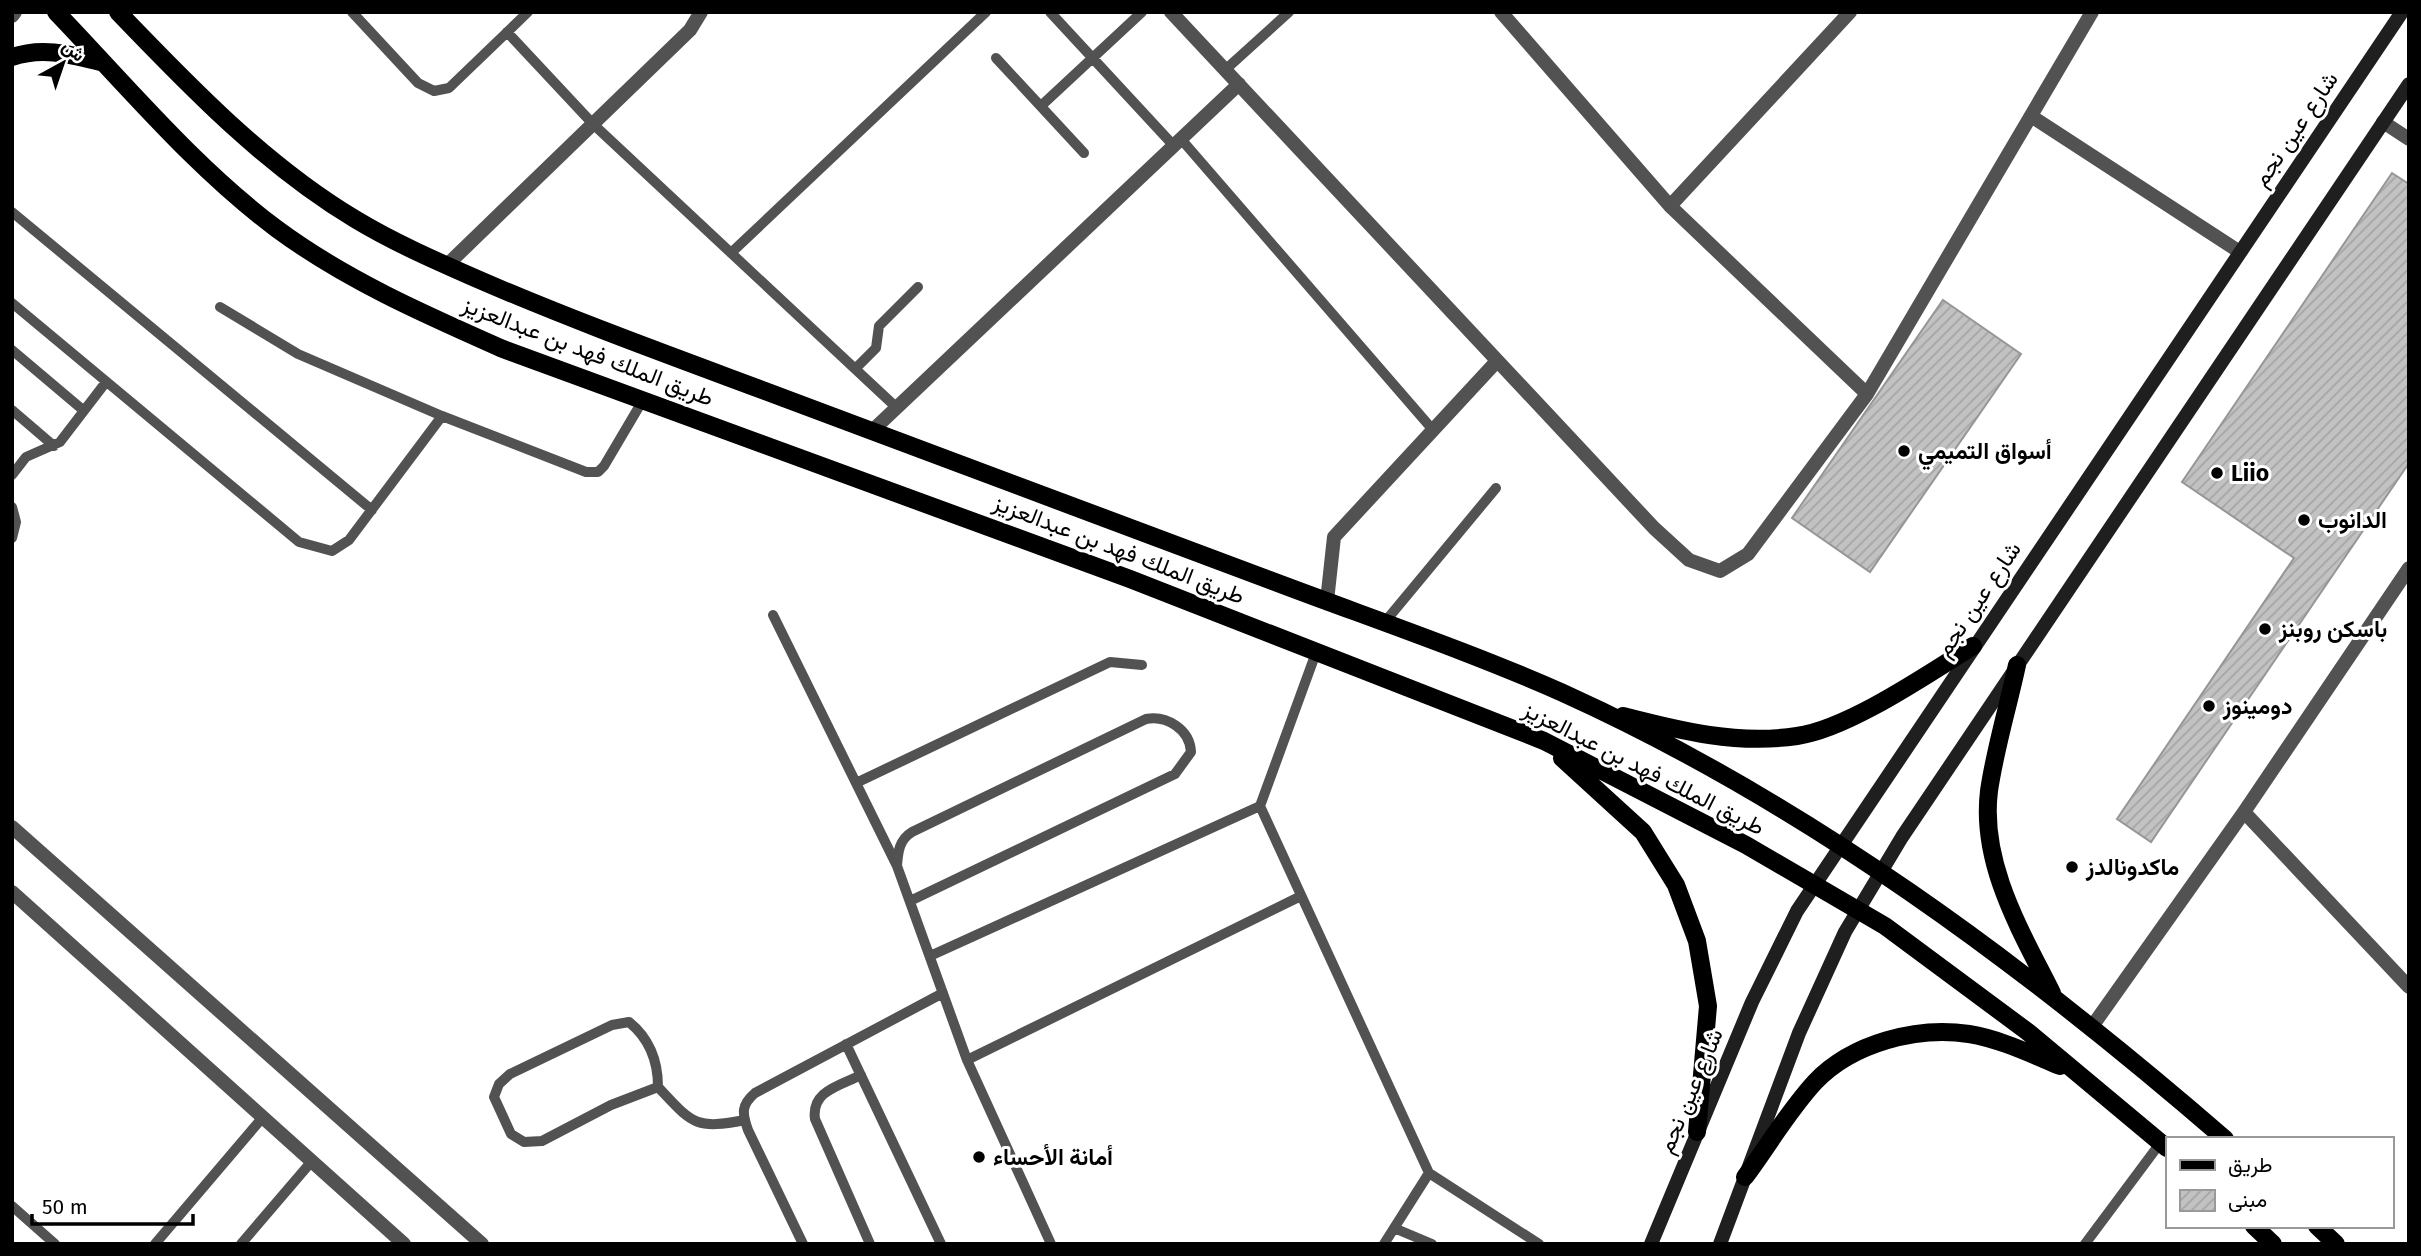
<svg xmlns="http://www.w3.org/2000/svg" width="2421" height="1256" font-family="'Fira Sans',Vazirmatn,sans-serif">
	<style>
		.building { fill: url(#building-hatch); stroke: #969696; stroke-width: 2 }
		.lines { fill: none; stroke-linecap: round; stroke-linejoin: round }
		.lane { stroke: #525252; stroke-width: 10 }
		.street { stroke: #525252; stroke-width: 14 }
		.secondary { stroke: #1f1f1f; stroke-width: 14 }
		.primary { stroke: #000; stroke-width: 18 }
		.poi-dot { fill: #000; stroke: #fff; stroke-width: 2.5 }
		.labels { text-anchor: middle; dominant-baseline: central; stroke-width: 6; stroke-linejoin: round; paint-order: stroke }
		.street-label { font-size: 23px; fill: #000; stroke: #fff }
		.poi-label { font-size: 23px; font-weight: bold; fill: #000; stroke: #fff; text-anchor: start }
	</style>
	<defs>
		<pattern id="building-hatch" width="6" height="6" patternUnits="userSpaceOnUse" patternTransform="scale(1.75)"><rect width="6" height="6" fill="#c2c2c2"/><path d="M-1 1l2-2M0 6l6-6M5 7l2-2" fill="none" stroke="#a5a5a5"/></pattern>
	</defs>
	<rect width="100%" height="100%" fill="#fff"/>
	<!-- building -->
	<path class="building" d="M 2392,173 L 2409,184 L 2409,463 L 2151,842 L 2117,819 L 2294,558 L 2182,482 Z
		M 1943,300 L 2021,354 L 1870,572 L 1792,518 Z"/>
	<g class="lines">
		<!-- lane -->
		<path class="lane" d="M 352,12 L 418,83 L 434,91 L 449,88 L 528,12
			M 1050,12 L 1174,146
			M 507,32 L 593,124 L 897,408
			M 996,58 L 1084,153
			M 1225,70 L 1289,12
			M 1042,105 L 1142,12
			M 1181,139 L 1433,430
			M 12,212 L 372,510
			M 731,253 L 986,12
			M 12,303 L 299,542 L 332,551 L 349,540 L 442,416
			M 220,307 L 298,354 L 442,416 L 586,472 L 598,472 L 604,466 L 643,400
			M 12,350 L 83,410
			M 855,369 L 876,348 L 879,326 L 918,287
			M 12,410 L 54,446
			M 12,475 L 26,457 L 60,442 L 106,382
			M 12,507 L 16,522 L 12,538
			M 773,615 L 897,866
			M 1384,623 L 1496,488
			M 1317,650 L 1260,806 L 1429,1173 L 1539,1244
			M 856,783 L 1110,662 L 1142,665
			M 910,901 L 1175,774 L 1191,752 C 1190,729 1166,715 1146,719 L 912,832 C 899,840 898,852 897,866 L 967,1060 L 1051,1244
			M 930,956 L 1260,806
			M 846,1044 L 941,1244
			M 967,1060 L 1301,896
			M 861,1075 C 839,1086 811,1091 815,1119 L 870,1244
			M 658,1087 L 611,1105 L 542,1141 L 524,1142 L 511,1134 L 494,1097 L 499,1084 L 510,1074 L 612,1025 L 629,1022 C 650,1039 658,1061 658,1087 C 692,1123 694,1130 745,1120
			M 12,1206 L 55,1244
			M 1394,1228 L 1432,1244
			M 155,1244 L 263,1117
			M 241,1244 L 312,1161
			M 803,1244 L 748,1130 C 742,1113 741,1105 755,1093 L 943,993
			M 1384,1244 L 1429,1173
			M 2085,1244 L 2161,1142"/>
		<!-- street -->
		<path class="street" d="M 1171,12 L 1654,528 L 1689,560 L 1720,571 L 1748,554 L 1867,394
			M 1501,12 L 1670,206 L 1867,394 L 2092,12
			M 12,16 L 15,12
			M 2031,116 L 2240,252
			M 2383,122 L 2409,139
			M 1670,206 L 1850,12
			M 447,265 L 690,30 L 701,12
			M 873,430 L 1239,84
			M 1327,601 L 1334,537 L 1497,361
			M 2244,812 L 2409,987
			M 12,827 L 482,1244
			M 12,892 L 404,1244
			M 2091,1028 L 2244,812 L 2409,568"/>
		<!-- secondary -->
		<path class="secondary" d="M 1651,1244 L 1752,1002 L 1797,911 L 2402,12
			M 1720,1244 L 1799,1033 L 1845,932 L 1902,837 L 2409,84"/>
		<!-- primary -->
		<path class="primary" d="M 56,12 C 127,86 195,168 277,229 C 346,280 426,315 503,349 L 1130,579 L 1544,741 L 1746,845 L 1885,926 L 2028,1032 L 2167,1148
			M 118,12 C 190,87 265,165 355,219 C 393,242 434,260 475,278 C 567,318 663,353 757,388 C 936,454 1114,520 1291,588 C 1382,622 1475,654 1563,693 C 1806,803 2024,965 2225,1139
			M 12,57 C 44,46 72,55 104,63
			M 2017,665 C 2008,707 1995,749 1989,791 C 1980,864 2021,931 2052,993
			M 1623,716 C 1681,731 1737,745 1797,736 C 1848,729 1928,674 1973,646
			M 1562,758 L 1643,832 L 1676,885 L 1697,941 L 1708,1006 L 1697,1132
			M 1745,1177 C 1768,1146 1789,1110 1815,1082 C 1852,1043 1917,1026 1969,1034 C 2000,1039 2031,1054 2060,1066
			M 2254,1226 L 2273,1244
			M 2317,1226 L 2336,1244"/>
	</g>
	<!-- markers -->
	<g class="poi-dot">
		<circle cx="1904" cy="451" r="7"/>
		<circle cx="2217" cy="473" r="7"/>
		<circle cx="2304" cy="520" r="7"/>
		<circle cx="2265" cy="629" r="7"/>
		<circle cx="2209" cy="706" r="7"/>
		<circle cx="2072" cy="867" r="7"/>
		<circle cx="979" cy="1157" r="7"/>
	</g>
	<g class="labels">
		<!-- street labels -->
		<g class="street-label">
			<text transform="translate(2295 129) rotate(-56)">شارع عين نجم</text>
			<text transform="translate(588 351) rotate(21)">طريق الملك فهد بن عبدالعزيز</text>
			<text transform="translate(1119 549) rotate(21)">طريق الملك فهد بن عبدالعزيز</text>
			<text transform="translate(1978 599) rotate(-56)">شارع عين نجم</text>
			<text transform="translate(1644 768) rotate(27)">طريق الملك فهد بن عبدالعزيز</text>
			<text transform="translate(1690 1091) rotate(-67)">شارع عين نجم</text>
		</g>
		<!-- poi labels -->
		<g class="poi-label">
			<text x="1918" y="451">أسواق التميمي</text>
			<text x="2231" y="473">Liio</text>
			<text x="2318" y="520">الدانوب</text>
			<text x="2279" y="629">باسكن روبنز</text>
			<text x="2223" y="706">دومينوز</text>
			<text x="2086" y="867">ماكدونالدز</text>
			<text x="993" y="1157">أمانة الأحساء</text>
		</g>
	</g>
	<!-- border -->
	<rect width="2421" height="1256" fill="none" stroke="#000000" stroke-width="28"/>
	<!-- legend -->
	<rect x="2166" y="1137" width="228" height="91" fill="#ffffff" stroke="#999999" stroke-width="2"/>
	<rect x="2180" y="1160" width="35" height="10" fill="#000000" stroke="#999999" stroke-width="2"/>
	<text x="2228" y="1172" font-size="21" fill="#000000">طريق</text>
	<rect x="2180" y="1190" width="35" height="21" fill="url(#building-hatch)" stroke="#999999" stroke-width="2"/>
	<text x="2228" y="1207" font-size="21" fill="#000000">مبنى</text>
	<!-- north arrow -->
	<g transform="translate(63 63) rotate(40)" stroke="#ffffff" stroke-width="5" paint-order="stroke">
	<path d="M0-5L12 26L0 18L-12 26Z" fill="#000000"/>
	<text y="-10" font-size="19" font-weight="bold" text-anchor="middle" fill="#000000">ش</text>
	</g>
	<!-- scale -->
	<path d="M32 1214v10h161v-10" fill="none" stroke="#000000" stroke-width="3.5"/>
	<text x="42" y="1214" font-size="21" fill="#000000" stroke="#ffffff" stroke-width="5" paint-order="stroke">50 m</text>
</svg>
